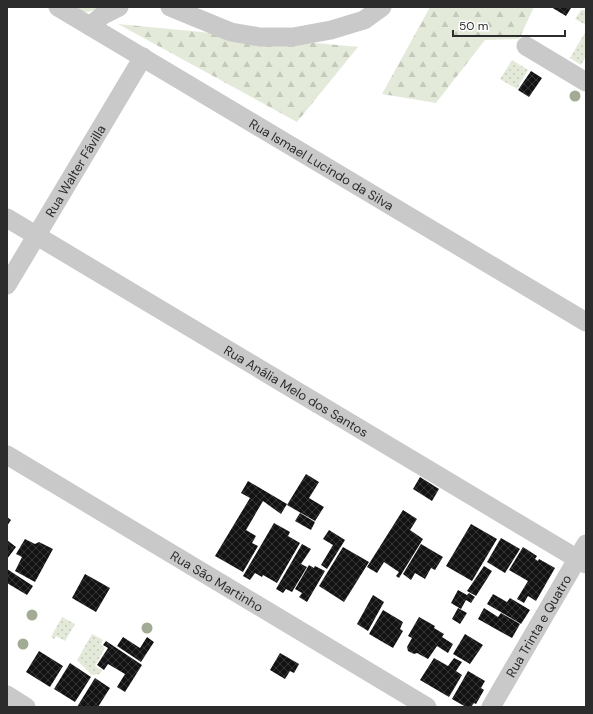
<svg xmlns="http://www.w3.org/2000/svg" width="593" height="714" font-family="'DM Sans',sans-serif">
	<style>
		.grass { fill: url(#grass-dots) }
		.forest { fill: url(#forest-firs) }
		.building { fill: url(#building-cross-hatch) }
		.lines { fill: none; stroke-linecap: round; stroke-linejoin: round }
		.minor { stroke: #c9c9c9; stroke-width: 19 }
		.tree { fill: #a2ab93 }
		.labels { text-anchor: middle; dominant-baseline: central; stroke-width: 4; stroke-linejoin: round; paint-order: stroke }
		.street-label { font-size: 13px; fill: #2c2c2c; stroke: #fff }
	</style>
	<defs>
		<pattern id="grass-dots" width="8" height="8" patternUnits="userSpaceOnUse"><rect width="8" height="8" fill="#e4eada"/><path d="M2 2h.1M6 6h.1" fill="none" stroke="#c4c9bb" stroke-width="1.8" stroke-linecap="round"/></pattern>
		<pattern id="forest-firs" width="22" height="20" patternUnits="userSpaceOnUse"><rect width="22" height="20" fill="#e4eada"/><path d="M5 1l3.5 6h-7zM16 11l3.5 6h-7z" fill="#c4c9bb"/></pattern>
		<pattern id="building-cross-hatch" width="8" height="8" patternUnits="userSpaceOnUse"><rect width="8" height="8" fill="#131313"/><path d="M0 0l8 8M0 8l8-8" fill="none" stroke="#363636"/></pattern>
	</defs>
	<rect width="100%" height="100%" fill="#fff"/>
	<!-- grass -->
	<path class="grass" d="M 581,10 L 586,10 L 586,25 L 575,19 Z
		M 586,31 L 586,56 L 581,65 L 570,58 Z
		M 512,60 L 528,70 L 517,89 L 500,79 Z
		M 62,617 L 75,624 L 65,641 L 56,636 L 54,639 L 51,637 Z
		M 92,634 L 103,640 L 101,645 L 105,648 L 95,666 L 102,670 L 100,674 L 92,675 L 77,660 Z"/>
	<!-- forest -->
	<path class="forest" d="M 77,7 L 105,7 L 84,13 Z
		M 430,7 L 534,7 L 519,39 L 485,40 L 436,103 L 382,94 Z
		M 118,24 L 358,47 L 297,122 Z"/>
	<!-- building -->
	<path class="building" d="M 551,7 L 570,7 L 571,8 L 566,16 Z
		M 531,71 L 542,78 L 529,97 L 518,90 Z
		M 306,474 L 319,482 L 309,498 L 324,507 L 315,521 L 287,505 Z
		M 420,477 L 439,489 L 432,501 L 413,489 Z
		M 248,481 L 287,504 L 281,514 L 263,501 L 246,530 L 256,536 L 252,543 L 258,546 L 243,572 L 215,556 L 250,498 L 241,493 Z
		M 403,510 L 417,519 L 410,530 L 423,539 L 399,578 L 396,576 L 399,572 L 384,562 L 377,573 L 367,567 Z
		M 300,513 L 315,522 L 311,530 L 295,521 Z
		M 7,517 L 11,520 L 7,526 Z
		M 274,523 L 290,532 L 288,536 L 300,543 L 277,583 L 263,575 L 262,577 L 255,573 L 250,580 L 243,576 Z
		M 471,524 L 497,539 L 472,581 L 446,566 Z
		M 329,530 L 345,540 L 327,569 L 321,565 L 333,545 L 323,539 Z
		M 501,538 L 520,549 L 505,573 L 487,562 Z
		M 25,539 L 35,544 L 39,542 L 53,549 L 35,582 L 15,571 L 22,557 L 16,554 Z
		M 7,540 L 16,547 L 7,559 Z
		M 302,544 L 311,549 L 301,564 L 307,567 L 292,592 L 286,589 L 283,593 L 276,589 Z
		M 421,544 L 443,557 L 435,570 L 431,568 L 425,579 L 415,573 L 411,580 L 403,574 Z
		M 343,547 L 369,562 L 344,602 L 319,586 Z
		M 523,547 L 537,556 L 535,559 L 538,561 L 539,559 L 555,568 L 536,601 L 528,596 L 524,603 L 517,599 L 528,581 L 509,570 Z
		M 309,565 L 314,568 L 315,566 L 325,571 L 307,602 L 299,597 L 302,593 L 295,589 Z
		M 484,566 L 492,571 L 476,596 L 467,591 Z
		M 7,569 L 33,586 L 27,595 L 7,583 Z
		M 85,574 L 110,588 L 96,612 L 72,598 Z
		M 458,590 L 467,595 L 469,593 L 475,597 L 471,603 L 466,600 L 461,609 L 451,603 Z
		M 493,594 L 507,602 L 510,598 L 530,610 L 521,624 L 487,604 Z
		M 373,595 L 384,602 L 368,631 L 357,624 Z
		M 458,608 L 467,613 L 460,624 L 452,619 Z
		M 484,608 L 498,617 L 501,613 L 520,624 L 512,638 L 478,619 Z
		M 383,610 L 403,622 L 400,629 L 403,631 L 393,648 L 369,634 Z
		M 419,617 L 435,626 L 434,628 L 444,634 L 442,637 L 453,644 L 448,653 L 437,646 L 428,659 L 417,653 L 414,654 L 408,651 L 407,647 L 412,638 L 408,636 Z
		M 465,634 L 483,645 L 470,664 L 453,654 Z
		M 123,637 L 140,648 L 147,637 L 154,642 L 141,662 L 117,646 Z
		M 106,641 L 142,665 L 125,692 L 117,687 L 125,674 L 108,664 L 104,670 L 97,665 L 108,648 L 103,645 Z
		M 39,651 L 63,666 L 50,687 L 26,672 Z
		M 280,653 L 299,664 L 294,673 L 290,671 L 285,679 L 270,670 Z
		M 434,658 L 448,666 L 454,658 L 462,662 L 456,671 L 462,675 L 449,697 L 420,680 Z
		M 70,663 L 91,677 L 75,702 L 54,689 Z
		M 468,671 L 485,681 L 481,688 L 484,690 L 476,704 L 474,703 L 471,707 L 466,707 L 452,699 Z
		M 95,678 L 110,688 L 98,707 L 77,707 Z"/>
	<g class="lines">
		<!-- minor -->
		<g class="minor">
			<path id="s1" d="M 58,7 L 586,322"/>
			<path d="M 170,7 L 231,32 L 260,37 L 293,37 L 331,30 L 364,20 L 382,7"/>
			<path d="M 90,26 L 103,15 L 119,7"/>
			<path d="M 526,46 L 586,82"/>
			<path id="s2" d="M 7,218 L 586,564"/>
			<path id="s3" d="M 7,285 L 143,57"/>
			<path id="s4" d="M 7,455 L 427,707"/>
			<path d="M 7,695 L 26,707"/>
			<path id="s5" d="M 491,707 L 586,544"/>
		</g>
	</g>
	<!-- trees -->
	<g class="tree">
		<circle cx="575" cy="96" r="5.5"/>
		<circle cx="32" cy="615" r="5.5"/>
		<circle cx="147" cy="628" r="5.5"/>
		<circle cx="23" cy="644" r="5.5"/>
	</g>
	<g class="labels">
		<!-- street labels -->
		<g class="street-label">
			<text stroke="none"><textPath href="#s1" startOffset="307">Rua Ismael Lucindo da Silva</textPath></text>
			<text stroke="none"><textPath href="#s3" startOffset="133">Rua Walter Fávilla</textPath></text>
			<text stroke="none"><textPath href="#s2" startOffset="337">Rua Anália Melo dos Santos</textPath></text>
			<text stroke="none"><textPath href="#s4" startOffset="245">Rua São Martinho</textPath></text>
			<text stroke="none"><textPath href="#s5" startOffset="94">Rua Trinta e Quatro</textPath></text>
		</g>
	</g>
	<!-- border -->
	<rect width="593" height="714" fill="none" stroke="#2c2c2c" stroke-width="16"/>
	<!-- scale -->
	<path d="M453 30v6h112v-6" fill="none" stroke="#2c2c2c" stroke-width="2"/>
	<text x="459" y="30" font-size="12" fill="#2c2c2c" stroke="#ffffff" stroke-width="3" paint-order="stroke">50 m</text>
</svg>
